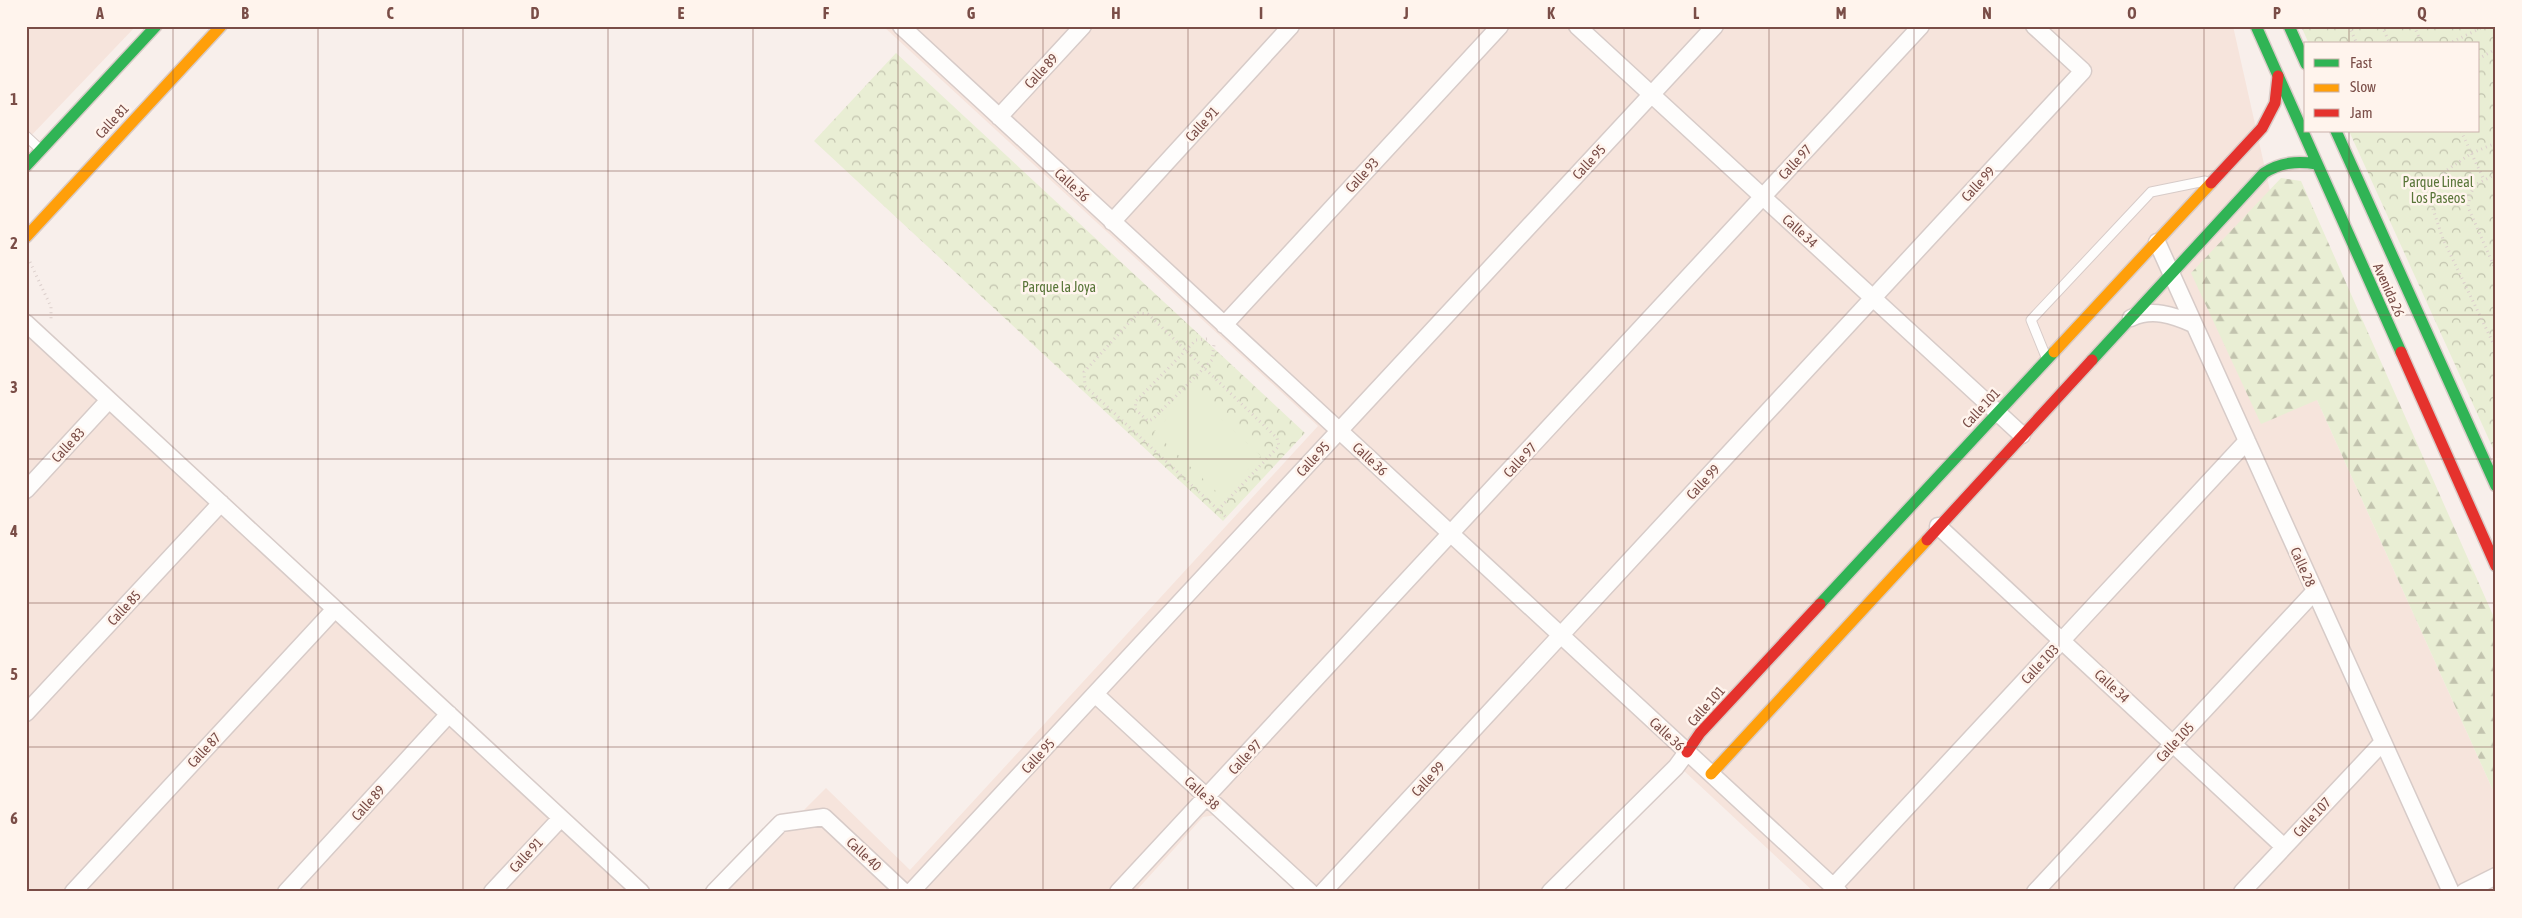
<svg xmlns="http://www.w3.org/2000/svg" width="2522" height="918" font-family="'Asap Condensed',sans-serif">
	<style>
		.residential { fill: #f6e4dc }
		.forest { fill: url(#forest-firs) }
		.park { fill: url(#park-crowns) }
		.garden { fill: #e9eed4 }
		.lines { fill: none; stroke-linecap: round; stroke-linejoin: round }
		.lane-casing { stroke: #d7cbc8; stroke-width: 11 }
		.street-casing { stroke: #d7cbc8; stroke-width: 19 }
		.fast-casing { stroke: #d9ccc8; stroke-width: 14 }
		.slow-casing { stroke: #d9ccc8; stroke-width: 14 }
		.jam-casing { stroke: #d9ccc8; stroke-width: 14 }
		.path { stroke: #dccfcc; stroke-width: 3; stroke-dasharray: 1 4; stroke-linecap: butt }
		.lane { stroke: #fefdfc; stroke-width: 9 }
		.street { stroke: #fefdfc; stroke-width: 16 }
		.fast { stroke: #30b455; stroke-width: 11 }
		.slow { stroke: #ff9f0a; stroke-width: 11 }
		.jam { stroke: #e5322d; stroke-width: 11 }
		.grid { fill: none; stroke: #7a4d47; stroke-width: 1; stroke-opacity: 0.55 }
		.labels { text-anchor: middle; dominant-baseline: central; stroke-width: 5; stroke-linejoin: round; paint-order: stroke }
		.street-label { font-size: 14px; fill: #7a4d47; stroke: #fff4ed }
		.park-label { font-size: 14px; fill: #587538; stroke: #fff4ed }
		.neatline { fill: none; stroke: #7a4d47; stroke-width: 2 }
		.grid-label { font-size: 16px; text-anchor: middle; font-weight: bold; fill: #7a4d47 }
	</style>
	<defs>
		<pattern id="forest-firs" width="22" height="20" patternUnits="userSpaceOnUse" patternTransform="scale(1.25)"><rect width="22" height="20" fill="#e9eed4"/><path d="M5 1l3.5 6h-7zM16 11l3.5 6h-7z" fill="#c2c3ae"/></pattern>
		<pattern id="park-crowns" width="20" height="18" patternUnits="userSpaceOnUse" patternTransform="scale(1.25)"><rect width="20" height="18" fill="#e9eed4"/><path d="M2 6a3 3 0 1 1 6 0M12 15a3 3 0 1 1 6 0" fill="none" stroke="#c2c3ae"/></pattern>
	</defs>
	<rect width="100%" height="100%" fill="#f8efeb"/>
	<!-- residential -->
	<path class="residential" d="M 26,26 L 136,26 L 26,141 Z
		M 883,26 L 2233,26 L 2317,400 L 2496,797 L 2496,892 L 1814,892 L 1682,769 L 1559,892 L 1297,892 L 1216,815 L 1203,817 L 1135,892 L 722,892 L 826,788 L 910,870 L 1318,426 Z
		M 26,329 L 632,892 L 26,892 Z"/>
	<!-- forest -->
	<path class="forest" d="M 2281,178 L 2301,181 L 2496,622 L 2496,797 L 2317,400 L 2261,424 L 2191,273 Z"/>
	<!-- park -->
	<path class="park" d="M 2301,26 L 2496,26 L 2496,455 L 2349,131 L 2478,131 L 2478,44 L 2309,44 Z
		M 896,53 L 1305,433 L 1223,521 L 814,141 Z"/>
	<!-- garden -->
	<path class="garden" d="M 1192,391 L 1261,456 L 1222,497 L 1154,432 Z"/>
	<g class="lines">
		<!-- lane casing -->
		<g class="lane-casing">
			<path id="lane" d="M 26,136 L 41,150
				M 2046,357 L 2031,320 L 2151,192 L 2205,181"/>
		</g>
		<!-- street casing -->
		<g class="street-casing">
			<path id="street" d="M 901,26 L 1839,892
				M 1577,26 L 2022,435
				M 999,117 L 1083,26
				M 1112,222 L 1291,26
				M 2157,242 L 2451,892
				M 2131,318 C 2152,308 2173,315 2193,324
				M 26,323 L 641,892
				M 1224,325 L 1500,26
				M 26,490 L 109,400
				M 1938,526 L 2284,847
				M 1095,694 L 1310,892
				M 26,713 L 221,503
				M 1833,887 L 2247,441
				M 73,892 L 335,609
				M 286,892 L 449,714
				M 492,892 L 561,818
				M 714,892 L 781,823 L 824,817 L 904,892
				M 911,892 L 1715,26
				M 1118,892 L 1921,26
				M 1323,892 L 2083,71 L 2034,26
				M 1550,892 L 1676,767 L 1687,752
				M 2035,892 L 2315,591
				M 2242,892 L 2383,742
				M 2464,892 L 2496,876"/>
		</g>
		<!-- fast casing -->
		<g class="fast-casing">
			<path id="fast" d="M 2256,26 L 2401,352
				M 2289,26 L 2306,64
				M 2336,131 L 2496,486
				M 26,166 L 156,26
				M 2092,360 L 2264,173 C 2281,162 2297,161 2317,164
				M 1820,604 L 2054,352"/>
		</g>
		<!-- slow casing -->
		<g class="slow-casing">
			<path id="slow" d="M 26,237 L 221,26
				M 2054,352 L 2211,183
				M 1711,774 L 1927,540"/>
		</g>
		<!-- jam casing -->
		<g class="jam-casing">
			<path id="jam" d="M 2211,183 L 2262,128 L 2275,103 L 2278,76
				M 2401,352 L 2496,566
				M 1927,540 L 2092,360
				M 1687,752 L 1700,733 L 1820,604"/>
		</g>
		<!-- path -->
		<path class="path" d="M 2349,26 L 2357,44
			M 2382,26 L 2390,44
			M 2414,26 L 2422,44
			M 2448,44 L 2485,26
			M 2478,59 L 2496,49
			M 2461,131 L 2484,180
			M 2496,143 L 2472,153 L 2447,170 L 2437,181 L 2431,203 L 2443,239 L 2496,349
			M 2496,174 L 2475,185 L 2470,195 L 2468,207 L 2496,271
			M 30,262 L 51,307 L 51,321
			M 1207,339 L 1196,340 L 1136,401 L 1135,409 L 1148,421 L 1153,419 L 1212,360 L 1214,345
			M 1218,510 L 1279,446 L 1277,438 L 1148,314 L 1138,313 L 1084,372 L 1085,386 L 1228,519"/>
		<!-- lane -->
		<use href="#lane" class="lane"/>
		<!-- street -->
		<use href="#street" class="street"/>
		<!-- fast -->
		<use href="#fast" class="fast"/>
		<!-- slow -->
		<use href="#slow" class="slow"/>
		<!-- jam -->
		<use href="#jam" class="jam"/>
	</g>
	<!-- grid -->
	<path class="grid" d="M 173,26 L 173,892M 318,26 L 318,892M 463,26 L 463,892M 608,26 L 608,892M 753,26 L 753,892M 898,26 L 898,892M 1043,26 L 1043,892M 1188,26 L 1188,892M 1334,26 L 1334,892M 1479,26 L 1479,892M 1624,26 L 1624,892M 1769,26 L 1769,892M 1914,26 L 1914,892M 2059,26 L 2059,892M 2204,26 L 2204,892M 2349,26 L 2349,44M 2349,131 L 2349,892M 26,171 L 2496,171M 26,315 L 2496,315M 26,459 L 2496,459M 26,603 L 2496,603M 26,747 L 2496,747"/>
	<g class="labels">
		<!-- street labels -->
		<g class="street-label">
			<text transform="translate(1041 71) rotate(-47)">Calle 89</text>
			<text transform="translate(112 121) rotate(-47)">Calle 81</text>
			<text transform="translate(1202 124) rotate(-47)">Calle 91</text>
			<text transform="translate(1589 162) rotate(-47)">Calle 95</text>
			<text transform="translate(1795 162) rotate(-47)">Calle 97</text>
			<text transform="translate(1362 175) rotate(-47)">Calle 93</text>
			<text transform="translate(1978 184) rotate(-47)">Calle 99</text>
			<text transform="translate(1072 185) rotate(43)">Calle 36</text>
			<text transform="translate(1800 231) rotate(42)">Calle 34</text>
			<text transform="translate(2389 290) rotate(66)">Avenida 26</text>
			<text transform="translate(1981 408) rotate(-47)">Calle 101</text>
			<text transform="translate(68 445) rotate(-47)">Calle 83</text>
			<text transform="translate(1313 459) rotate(-47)">Calle 95</text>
			<text transform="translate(1370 459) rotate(43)">Calle 36</text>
			<text transform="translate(1520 460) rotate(-47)">Calle 97</text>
			<text transform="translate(1703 482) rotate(-47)">Calle 99</text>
			<text transform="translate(2303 567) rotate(66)">Calle 28</text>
			<text transform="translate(124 608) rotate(-47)">Calle 85</text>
			<text transform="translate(2040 664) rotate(-47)">Calle 103</text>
			<text transform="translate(2112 686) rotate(43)">Calle 34</text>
			<text transform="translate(1706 706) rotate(-48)">Calle 101</text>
			<text transform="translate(1667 734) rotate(43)">Calle 36</text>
			<text transform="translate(2175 742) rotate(-47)">Calle 105</text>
			<text transform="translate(204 750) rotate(-47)">Calle 87</text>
			<text transform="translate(1038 756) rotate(-47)">Calle 95</text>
			<text transform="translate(1245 757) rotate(-47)">Calle 97</text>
			<text transform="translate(1428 779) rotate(-47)">Calle 99</text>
			<text transform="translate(1202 793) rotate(43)">Calle 38</text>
			<text transform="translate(368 803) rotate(-48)">Calle 89</text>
			<text transform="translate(2312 817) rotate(-47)">Calle 107</text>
			<text transform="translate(864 854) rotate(43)">Calle 40</text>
			<text transform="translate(526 855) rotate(-47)">Calle 91</text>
		</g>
		<!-- park labels -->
		<g class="park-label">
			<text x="2438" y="182">Parque Lineal<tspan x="2438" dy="16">Los Paseos</tspan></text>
			<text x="1059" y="287">Parque la Joya</text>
		</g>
	</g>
	<!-- border -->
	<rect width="2522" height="918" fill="none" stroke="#fff4ed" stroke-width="55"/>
	<!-- legend -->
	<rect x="2304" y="42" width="175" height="90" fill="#fff4ed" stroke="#cab1ab"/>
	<rect x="2314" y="59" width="25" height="8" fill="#30b455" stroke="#cab1ab"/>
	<text x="2350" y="68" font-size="15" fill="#7a4d47">Fast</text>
	<rect x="2314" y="84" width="25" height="8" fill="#ff9f0a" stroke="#cab1ab"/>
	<text x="2350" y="92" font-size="15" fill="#7a4d47">Slow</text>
	<rect x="2314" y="109" width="25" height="8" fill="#e5322d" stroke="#cab1ab"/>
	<text x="2350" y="118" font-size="15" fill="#7a4d47">Jam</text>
	<rect x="28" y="28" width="2466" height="862" class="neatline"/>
	<g class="grid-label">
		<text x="100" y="19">A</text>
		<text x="245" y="19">B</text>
		<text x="390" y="19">C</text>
		<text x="535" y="19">D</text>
		<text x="681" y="19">E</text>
		<text x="826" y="19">F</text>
		<text x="971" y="19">G</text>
		<text x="1116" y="19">H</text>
		<text x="1261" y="19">I</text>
		<text x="1406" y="19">J</text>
		<text x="1551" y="19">K</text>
		<text x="1696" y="19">L</text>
		<text x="1841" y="19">M</text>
		<text x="1987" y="19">N</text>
		<text x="2132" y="19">O</text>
		<text x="2277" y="19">P</text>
		<text x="2422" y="19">Q</text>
		<text x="14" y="105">1</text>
		<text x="14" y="249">2</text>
		<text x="14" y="393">3</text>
		<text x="14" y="537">4</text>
		<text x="14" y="680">5</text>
		<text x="14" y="824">6</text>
	</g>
</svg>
